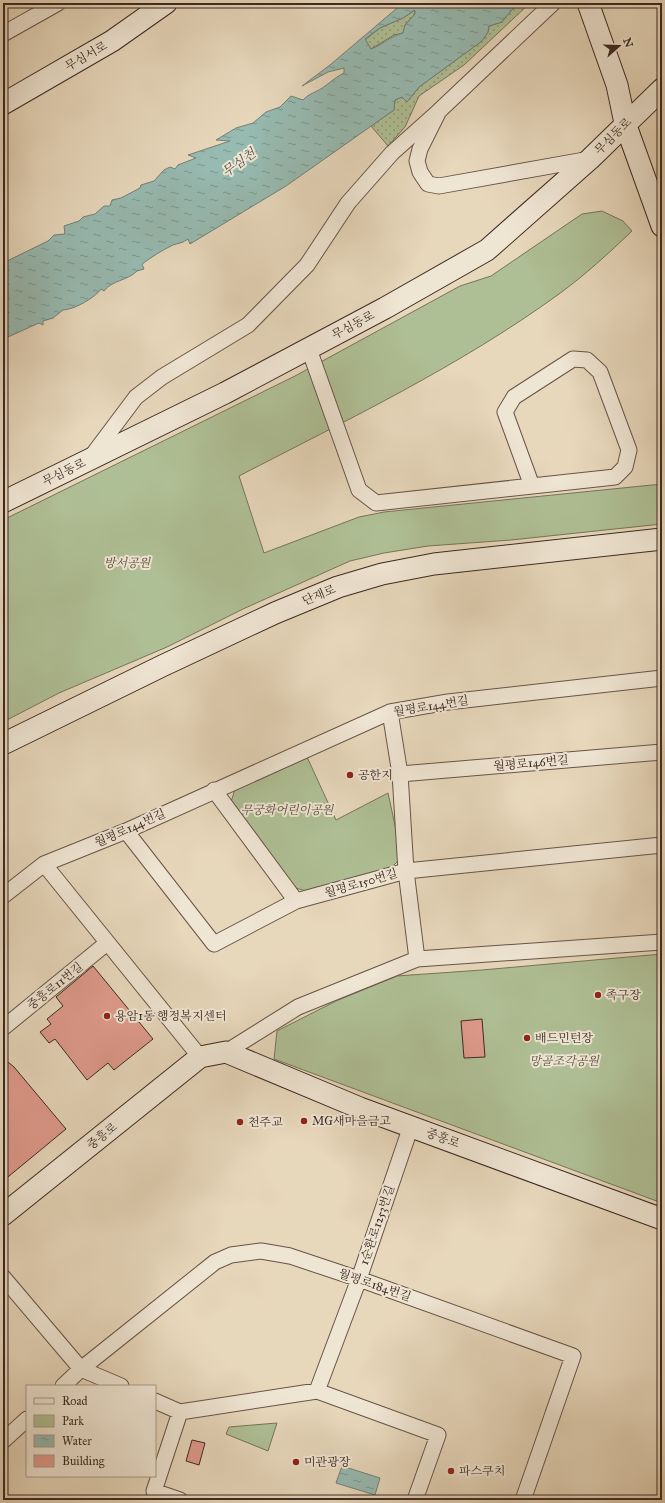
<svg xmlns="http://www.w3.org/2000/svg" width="665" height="1503" font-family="'IM FELL Great Primer','Noto Serif KR',serif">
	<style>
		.grass { fill: url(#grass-dots); stroke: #76745c }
		.park { fill: #afbf95; stroke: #76745c }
		.water { fill: url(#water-ripples); stroke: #738078; fill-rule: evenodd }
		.building { fill: #df9a8c; stroke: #3c2922 }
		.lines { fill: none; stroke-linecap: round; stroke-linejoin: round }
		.street-casing { stroke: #675448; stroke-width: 17 }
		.secondary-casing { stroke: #3c2922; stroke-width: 23 }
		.street { stroke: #efe5d3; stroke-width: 15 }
		.secondary { stroke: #efe5d3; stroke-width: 21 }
		.poi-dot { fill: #8f2418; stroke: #efe5d3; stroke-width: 1.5 }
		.labels { text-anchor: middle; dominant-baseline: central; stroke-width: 4; stroke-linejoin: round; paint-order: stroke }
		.street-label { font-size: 12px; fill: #3c2922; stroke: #efe5d3 }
		.park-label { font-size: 12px; font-style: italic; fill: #594e3f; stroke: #efe5d3 }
		.poi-label { font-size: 12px; fill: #3c2922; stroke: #efe5d3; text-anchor: start }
		.water-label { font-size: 13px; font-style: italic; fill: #534d46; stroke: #efe5d3 }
	</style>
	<defs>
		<pattern id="grass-dots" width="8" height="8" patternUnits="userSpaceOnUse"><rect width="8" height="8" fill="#afbf95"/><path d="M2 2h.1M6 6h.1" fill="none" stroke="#909b79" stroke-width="1.8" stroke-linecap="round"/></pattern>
		<pattern id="water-ripples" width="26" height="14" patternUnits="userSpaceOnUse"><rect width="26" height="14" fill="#97bab1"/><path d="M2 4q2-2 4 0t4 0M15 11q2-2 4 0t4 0" fill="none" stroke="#7c9790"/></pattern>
	</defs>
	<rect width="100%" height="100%" fill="#e7d7bb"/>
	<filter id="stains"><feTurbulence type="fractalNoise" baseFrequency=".005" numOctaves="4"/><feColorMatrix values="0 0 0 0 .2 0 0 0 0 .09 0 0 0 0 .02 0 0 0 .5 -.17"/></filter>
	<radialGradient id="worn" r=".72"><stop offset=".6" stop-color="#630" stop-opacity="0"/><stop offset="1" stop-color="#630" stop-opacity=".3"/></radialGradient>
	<!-- grass -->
	<path class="grass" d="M 518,3 L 530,3 L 464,65 L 419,96 L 405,127 L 388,146 L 371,126 L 394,110 L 395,100 L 402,97 L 407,102 L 419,87 L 482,41 L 488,32 L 489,26 L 502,22 C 506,15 512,12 515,5 Z
		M 415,10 L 415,14 L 405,25 L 403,33 L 394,35 L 371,49 L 365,40 L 380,28 L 403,18 Z"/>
	<!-- park -->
	<path class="park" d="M 602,211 L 623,221 L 632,231 C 609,253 585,275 559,294 C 460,366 347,420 239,476 L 264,553 L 359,517 L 384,512 L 662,484 L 662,524 L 511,540 L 428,546 L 384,553 L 350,561 L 243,609 L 167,647 L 59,693 L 3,722 L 3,520 L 295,376 L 460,286 L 491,276 L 582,214 Z
		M 307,757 L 336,820 L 388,793 L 399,844 L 398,861 L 391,868 L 309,892 L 296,888 L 231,802 L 235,789 Z
		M 662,954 L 662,1203 L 274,1059 L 277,1031 L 336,1001 L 397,976 L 482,970 Z
		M 277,1423 L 268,1451 L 226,1434 L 229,1427 Z"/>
	<!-- water -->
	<path class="water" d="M 403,3 L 518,3 L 515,5 C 512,12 506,15 502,22 L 489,26 L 488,32 L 482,41 L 419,87 L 407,102 L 402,97 L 395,100 L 394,110 L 286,186 L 190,244 L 188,239 C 183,243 179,243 173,245 C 162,250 152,257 142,264 L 144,269 L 137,271 C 127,281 112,280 104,291 L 101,289 C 95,298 73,310 63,310 L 53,318 L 43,321 L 43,325 L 39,323 L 8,337 L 6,341 L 3,338 L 3,263 L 48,241 L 54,235 L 65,234 L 64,226 L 79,221 L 83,217 L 95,214 L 104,206 L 110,206 L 112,200 L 121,198 L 140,188 L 141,185 L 154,181 L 164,170 L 170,167 L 175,169 L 178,165 L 196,158 L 188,155 L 230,141 L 216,140 L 236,128 L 253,123 L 266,112 L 280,107 L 291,96 L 303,100 C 309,93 318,92 325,86 C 332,81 336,77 344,73 L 344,68 L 328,72 L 302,86 L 330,65 ZM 415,10 L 415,14 L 405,25 L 403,33 C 391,36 382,45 371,49 L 365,39 L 380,28 L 403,18 Z
		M 342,1466 L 380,1478 L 375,1495 L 336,1483 Z"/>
	<!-- building -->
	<path class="building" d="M 93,966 L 153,1039 L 114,1070 L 108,1063 L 87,1080 L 55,1039 L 49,1043 L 40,1032 L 51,1024 L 47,1019 L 63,1006 L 56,997 Z
		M 482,1019 L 485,1057 L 464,1058 L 461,1021 Z
		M 3,1058 L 14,1067 L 66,1129 L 3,1181 Z
		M 192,1440 L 205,1443 L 199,1465 L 186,1461 Z"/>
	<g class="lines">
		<!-- street casing -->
		<g class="street-casing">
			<path id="street" d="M 553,3 L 439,111 L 420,149 L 417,161 L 420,172 L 428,184 L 439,186 L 590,159
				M 3,34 L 58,3
				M 309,349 L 359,490 L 376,503 L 615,477 L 625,467 L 629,450 L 600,372 L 587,360 L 573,359 L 514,397 L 505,412 L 532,486
				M 91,457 L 136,397 L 162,377 L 248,325 L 307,265 L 348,203 L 392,153 L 439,111
				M 390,712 L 400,774 L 406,871 L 417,959
				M 400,774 L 662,752
				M 214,790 L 296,901
				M 126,831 L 214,944 L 296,901 L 406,871 L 662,845
				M 44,864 L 200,1057
				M 3,896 L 44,864 L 126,831 L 390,712 L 448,702 L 662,678
				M 3,1028 L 107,943
				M 226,1052 L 298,1007 L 417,959 L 662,942
				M 3,1277 L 81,1369 L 121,1386
				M 63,1386 L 81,1369 L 215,1262 L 231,1255 L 261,1251 L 290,1256 L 359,1279 L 573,1356 L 523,1500
				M 317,1391 L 359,1279 L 411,1126
				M 155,1401 L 180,1412
				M 3,1441 L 27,1419
				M 180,1500 L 154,1491 L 180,1412 L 317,1391 L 438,1435 L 415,1500"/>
		</g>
		<!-- secondary casing -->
		<g class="secondary-casing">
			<path id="secondary" d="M 588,3 L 617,85 L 625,123 L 662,226
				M 3,104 L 112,41 L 166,3
				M 3,502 L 225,393 L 385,308 L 487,250 L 590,159 L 662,89
				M 3,744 L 162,666 L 275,613 L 338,587 L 382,574 L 434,564 L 662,539
				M 3,1215 L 200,1057 L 226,1052 L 360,1108 L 662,1219"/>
		</g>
		<!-- street -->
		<use href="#street" class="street"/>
		<!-- secondary -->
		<use href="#secondary" class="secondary"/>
	</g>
	<!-- markers -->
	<g class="poi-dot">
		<circle cx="350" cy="775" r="4"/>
		<circle cx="598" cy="995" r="4"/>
		<circle cx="107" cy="1016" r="4"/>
		<circle cx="527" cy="1038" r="4"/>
		<circle cx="304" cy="1121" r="4"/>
		<circle cx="240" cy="1122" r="4"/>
		<circle cx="296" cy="1462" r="4"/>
		<circle cx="451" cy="1471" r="4"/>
	</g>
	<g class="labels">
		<!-- street labels -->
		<g class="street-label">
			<text transform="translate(86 56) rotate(-30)">무심서로</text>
			<text transform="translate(613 136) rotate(-45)">무심동로</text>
			<text transform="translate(353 325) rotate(-28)">무심동로</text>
			<text transform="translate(64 472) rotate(-26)">무심동로</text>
			<text transform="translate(319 595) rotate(-22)">단재로</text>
			<text transform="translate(431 706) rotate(-9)">월평로144번길</text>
			<text transform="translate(531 763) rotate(-5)">월평로146번길</text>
			<text transform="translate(130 828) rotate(-24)">월평로144번길</text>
			<text transform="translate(361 883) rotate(-16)">월평로150번길</text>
			<text transform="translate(55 986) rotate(-39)">중흥로11번길</text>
			<text transform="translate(102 1136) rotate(-39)">중흥로</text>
			<text transform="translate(443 1138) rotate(20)">중흥로</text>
			<text transform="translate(377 1225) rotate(-71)">1순환로1253번길</text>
			<text transform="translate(375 1285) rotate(19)">월평로184번길</text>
		</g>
		<!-- park labels -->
		<g class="park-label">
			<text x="127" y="563">방서공원</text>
			<text x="287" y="810">무궁화어린이공원</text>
			<text x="564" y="1061">망골조각공원</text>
		</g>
		<!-- poi labels -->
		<g class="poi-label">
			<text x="358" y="775">공한지</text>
			<text x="606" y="995">족구장</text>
			<text x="115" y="1016">용암1동 행정복지센터</text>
			<text x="535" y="1038">배드민턴장</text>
			<text x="312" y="1121">MG새마을금고</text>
			<text x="248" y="1122">천주교</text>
			<text x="304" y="1462">미관광장</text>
			<text x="459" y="1471">파스쿠치</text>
		</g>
		<!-- water labels -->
		<g class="water-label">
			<text transform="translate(239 163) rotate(-36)">무심천</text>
		</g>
	</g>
	<!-- margin -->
	<rect width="665" height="1503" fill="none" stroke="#e7d7bb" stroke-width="16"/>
	<rect x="4" y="4" width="657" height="1495" fill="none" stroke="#3c2922" stroke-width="2"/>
	<rect x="8" y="8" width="649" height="1487" fill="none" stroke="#3c2922"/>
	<!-- legend -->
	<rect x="26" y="1385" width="130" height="92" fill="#efe5d3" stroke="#a79a8c"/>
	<rect x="34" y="1398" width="20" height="6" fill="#efe5d3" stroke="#a79a8c"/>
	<text x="62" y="1405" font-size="12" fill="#3c2922">Road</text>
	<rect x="34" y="1415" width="20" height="12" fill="#afbf95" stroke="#a79a8c"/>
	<text x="62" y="1425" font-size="12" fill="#3c2922">Park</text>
	<rect x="34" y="1435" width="20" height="12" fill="url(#water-ripples)" stroke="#a79a8c"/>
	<text x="62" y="1445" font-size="12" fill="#3c2922">Water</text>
	<rect x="34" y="1455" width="20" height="12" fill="#df9a8c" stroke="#a79a8c"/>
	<text x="62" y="1465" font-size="12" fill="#3c2922">Building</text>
	<!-- north arrow -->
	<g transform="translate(619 46) rotate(70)" stroke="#efe5d3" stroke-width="3" paint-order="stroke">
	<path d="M0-3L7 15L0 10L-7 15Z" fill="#3c2922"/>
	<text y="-6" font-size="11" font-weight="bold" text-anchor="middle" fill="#3c2922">N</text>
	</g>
	<rect width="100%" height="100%" filter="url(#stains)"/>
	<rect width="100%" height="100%" fill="url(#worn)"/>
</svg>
